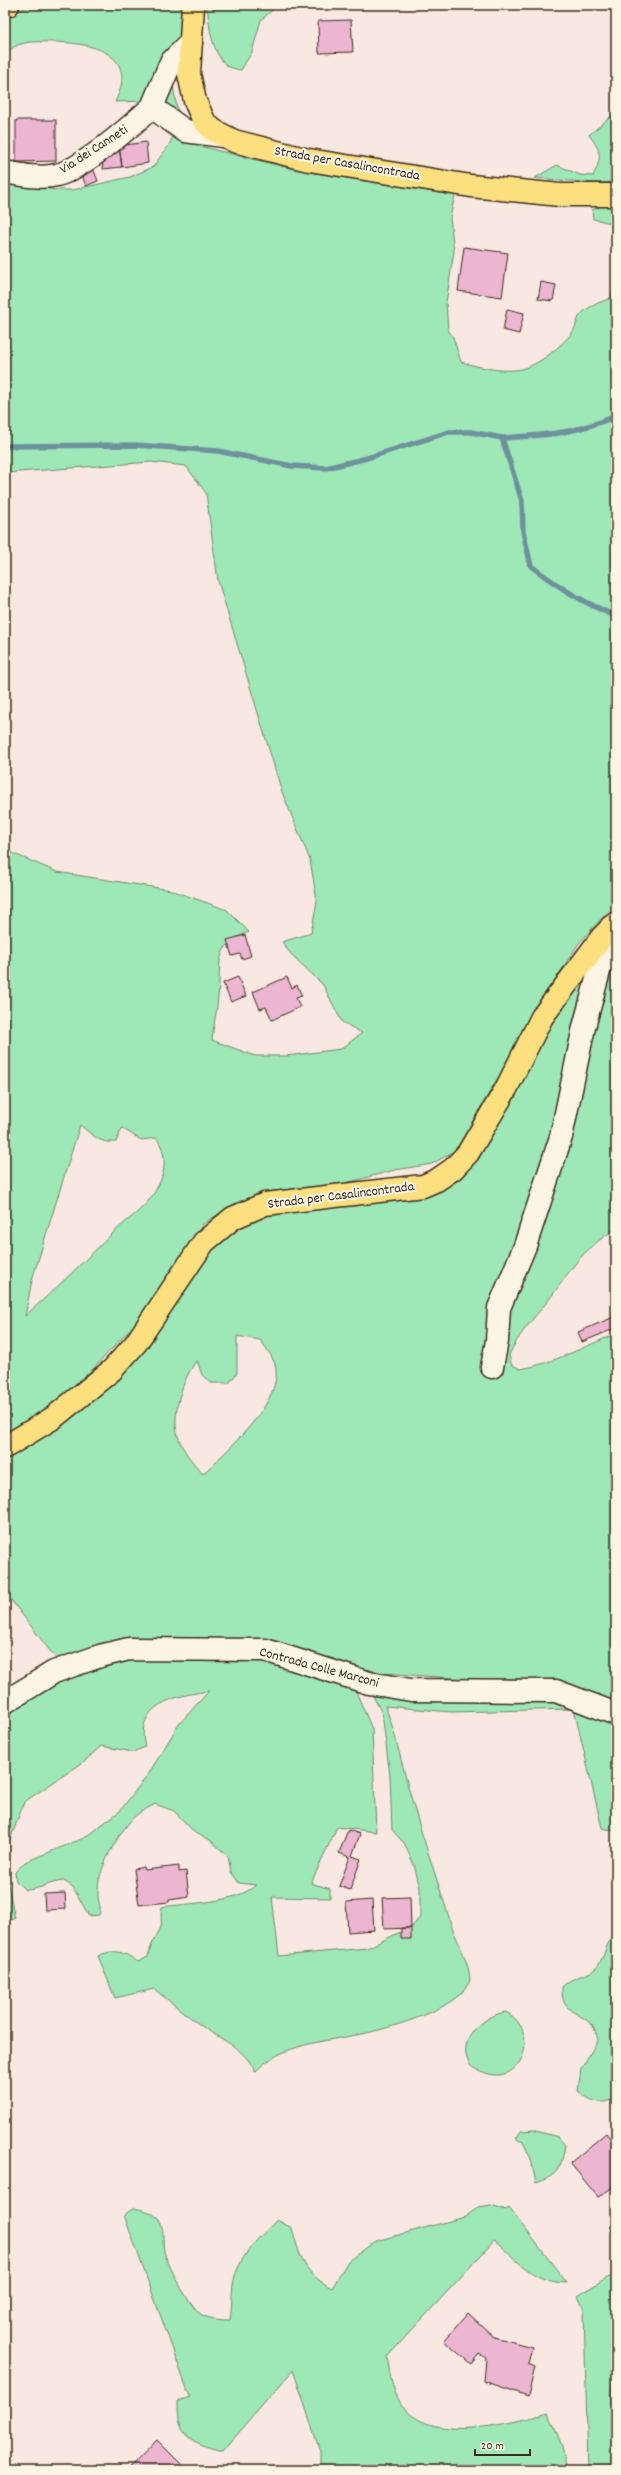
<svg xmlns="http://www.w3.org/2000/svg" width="621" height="2475" font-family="Dekko,sans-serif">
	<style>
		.green { fill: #9ee8b7; stroke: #6c896a; fill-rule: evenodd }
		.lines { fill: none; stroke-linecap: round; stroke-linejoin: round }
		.stream { stroke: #6e929d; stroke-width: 5.5 }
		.building { fill: #ecb6d0; stroke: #3b2a1e }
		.minor-casing { stroke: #3b2a1e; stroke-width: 25 }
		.major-casing { stroke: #3b2a1e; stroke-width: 25 }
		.minor { stroke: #fcf5e5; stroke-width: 22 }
		.major { stroke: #fce080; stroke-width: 22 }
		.labels { text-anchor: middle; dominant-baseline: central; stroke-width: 4; stroke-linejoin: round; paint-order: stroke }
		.street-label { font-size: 14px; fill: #3b2a1e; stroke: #fcf5e5 }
	</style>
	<rect width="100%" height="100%" fill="#f9e8e1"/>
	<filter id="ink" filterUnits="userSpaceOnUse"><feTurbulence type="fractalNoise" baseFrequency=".025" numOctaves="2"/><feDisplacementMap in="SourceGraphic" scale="8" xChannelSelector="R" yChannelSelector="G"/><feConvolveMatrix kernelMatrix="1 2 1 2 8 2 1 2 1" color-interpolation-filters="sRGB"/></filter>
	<g filter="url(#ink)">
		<!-- green -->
		<path class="green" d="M 32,5 L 189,5 L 186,38 L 147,101 L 115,102 C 140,53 92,43 54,42 C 42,42 25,40 14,47 C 11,49 8,53 5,55 L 5,13 L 15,12 Z
			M 207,5 L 278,5 L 261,20 L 252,52 L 241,70 C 236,69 229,68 226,65 C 211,51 209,24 207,5 Z
			M 172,80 L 177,109 L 188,125 L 163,108 Z
			M 616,114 L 616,182 L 596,183 L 535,178 L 557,165 L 580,175 L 593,176 C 602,157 602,152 589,135 L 609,118 Z
			M 175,132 L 199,146 L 297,170 L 455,195 L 450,218 L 454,251 L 446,303 L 448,330 L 453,337 L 461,362 C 479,367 506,374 525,368 C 541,363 561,346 572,333 C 576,328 576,322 579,317 C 585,307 601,302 611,298 L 616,281 L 616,903 L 579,943 L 546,994 L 473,1121 L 461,1147 L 432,1164 L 395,1170 L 346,1183 L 266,1192 L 234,1204 L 203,1224 L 135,1324 L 90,1372 L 47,1410 L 5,1435 L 5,850 L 57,872 L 171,890 L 227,910 L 249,932 C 211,946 222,966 218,997 C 217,1012 213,1026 212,1040 L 255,1056 L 286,1056 L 341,1049 L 362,1033 L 342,1022 L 323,985 L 290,953 L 282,942 L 311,933 L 317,901 L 310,860 L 282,792 L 218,581 L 206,493 L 186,466 L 151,462 L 5,473 L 5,180 L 55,190 L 73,190 L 130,177 L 153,167 L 169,145 ZM 80,1125 C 93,1135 99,1144 116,1142 L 122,1128 L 141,1140 L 156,1138 C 167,1151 166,1171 158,1186 C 148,1207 130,1217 114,1232 C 85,1260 56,1289 25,1316 L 32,1280 Z
			M 607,204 L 616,204 L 616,224 L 593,219 L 592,210 Z
			M 616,937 L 616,1229 C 578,1252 572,1270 547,1302 C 533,1319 518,1335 509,1355 L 511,1364 L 520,1369 C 553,1364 584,1346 616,1334 L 616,1702 L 491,1681 L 385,1673 L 333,1662 L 279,1645 L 60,1664 L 5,1592 L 5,1458 L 144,1349 L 212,1248 L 229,1232 L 268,1213 L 426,1195 L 550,1022 ZM 237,1336 L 260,1340 C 266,1348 275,1359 276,1369 C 280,1405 226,1451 203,1474 C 193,1463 182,1450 178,1436 C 171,1413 183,1378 197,1360 L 202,1375 L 211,1383 L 229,1383 L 237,1373 Z
			M 124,1656 L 255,1657 L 351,1680 L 372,1729 L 376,1832 L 337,1827 L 311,1883 L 330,1889 L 330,1898 L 272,1897 L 279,1956 L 367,1948 L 413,1926 L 420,1917 L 420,1888 L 414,1865 L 404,1843 L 392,1830 L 390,1776 L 382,1713 L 367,1685 L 540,1694 L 616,1723 L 616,1831 L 602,1828 L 574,1709 L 451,1712 L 385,1706 C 394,1728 397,1745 403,1767 C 416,1820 435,1872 451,1924 C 455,1937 474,1972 469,1983 C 456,2010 390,2028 362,2034 C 327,2041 280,2044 255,2072 C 245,2048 223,2041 203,2027 C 186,2015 171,2002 154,1989 L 115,1998 L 98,1956 C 115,1948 124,1952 138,1962 L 148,1957 C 151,1943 156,1938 161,1927 C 162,1922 160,1913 162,1907 C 188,1903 237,1903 256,1885 L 239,1883 L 231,1872 L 228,1856 L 210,1840 L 195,1833 L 174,1811 L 155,1804 C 149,1808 140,1811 134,1817 C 118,1834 96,1871 98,1894 C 98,1904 102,1906 99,1915 L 89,1916 L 73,1887 L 64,1881 C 49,1882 40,1890 25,1890 L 16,1881 L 15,1872 L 25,1862 L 84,1838 L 120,1811 L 149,1773 L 179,1724 L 209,1691 C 176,1696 134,1703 145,1747 L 133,1752 L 101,1746 L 85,1761 L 24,1802 L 6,1851 L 5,1869 L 5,1712 C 42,1688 82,1671 124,1656 Z
			M 5,1870 L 15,1919 L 5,1920 Z
			M 613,1935 L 616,1935 L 616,2097 C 601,2107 591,2101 578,2091 L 581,2069 L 598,2040 C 597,2035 595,2029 592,2025 C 577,2010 561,2014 562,1987 C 572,1976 585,1977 595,1969 C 602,1964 606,1944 613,1935 Z
			M 506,2012 C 543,2032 521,2091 481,2071 C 476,2069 471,2068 469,2063 C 456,2040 484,2015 506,2012 Z
			M 533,2130 L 558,2137 L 565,2145 C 561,2168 559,2175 536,2183 L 531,2159 L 523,2142 L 516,2139 L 521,2131 Z
			M 491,2205 L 506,2210 L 509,2208 L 567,2283 C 531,2282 520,2261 494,2241 L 387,2357 C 390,2374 393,2396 405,2409 C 437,2444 509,2423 549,2413 L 562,2446 L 567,2470 L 320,2470 L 320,2451 L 293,2370 L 223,2451 C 190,2442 177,2438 178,2401 L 190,2397 L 124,2215 L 134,2208 C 143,2210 151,2211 158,2218 C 165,2226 162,2241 164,2251 C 166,2262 189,2305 198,2312 C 205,2319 220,2320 230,2320 C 233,2303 230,2284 238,2268 C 246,2250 263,2233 277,2220 L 292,2228 C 300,2257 304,2274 332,2288 L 348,2261 L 376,2241 L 465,2217 L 479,2207 Z
			M 616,2274 L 616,2364 L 611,2394 L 612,2443 L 616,2470 L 588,2470 L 584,2310 L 578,2296 L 601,2281 Z"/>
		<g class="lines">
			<!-- stream -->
			<path class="stream" d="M 502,438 C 549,435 573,434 616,416
				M 5,446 L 135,445 L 218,451 L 292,466 L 326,468 L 367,458 L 449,432 L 471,432 L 502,438 L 522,501 L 523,531 L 531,566 C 557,586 585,604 616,616"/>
		</g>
		<!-- building -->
		<path class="building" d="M 351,20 L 353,52 L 319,53 L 318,21 Z
			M 16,120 L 56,120 L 56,161 L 16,162 Z
			M 146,142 L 148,163 L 122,167 L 119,146 Z
			M 119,146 L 122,167 L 103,169 L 102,158 Z
			M 91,163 L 98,181 L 86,186 L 79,168 Z
			M 464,247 L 508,253 L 502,297 L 458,291 Z
			M 541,282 L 556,285 L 553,301 L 538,299 Z
			M 507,309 L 524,313 L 519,334 L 503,330 Z
			M 245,935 L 251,956 L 242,959 L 240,954 L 232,956 L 227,940 Z
			M 238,977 L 246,996 L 231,1002 L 223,983 Z
			M 287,977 L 292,988 L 297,985 L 302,996 L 296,998 L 300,1007 L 272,1020 L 266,1007 L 260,1009 L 253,992 Z
			M 614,1317 L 616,1328 L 582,1342 L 578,1332 Z
			M 348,1830 L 360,1834 L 352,1856 L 361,1859 L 350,1890 L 339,1886 L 350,1857 L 339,1853 Z
			M 179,1866 L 179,1872 L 186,1871 L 189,1897 L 169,1900 L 169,1902 L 139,1905 L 134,1869 L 144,1867 L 145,1870 Z
			M 65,1893 L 66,1909 L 45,1910 L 44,1894 Z
			M 410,1897 L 411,1928 L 384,1929 L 382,1898 Z
			M 372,1900 L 374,1930 L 348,1932 L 346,1902 Z
			M 401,1928 L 411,1928 L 411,1939 L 401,1939 Z
			M 606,2133 L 616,2146 L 616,2177 L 613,2179 L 616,2185 L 598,2197 L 570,2163 Z
			M 616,2222 L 616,2235 L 609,2227 Z
			M 468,2313 L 494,2337 L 532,2347 L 528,2364 L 535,2367 L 528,2396 L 484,2381 L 486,2358 L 479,2354 L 471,2364 L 444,2341 Z
			M 157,2440 L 187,2470 L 128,2470 Z"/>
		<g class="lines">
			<!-- minor casing -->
			<g class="minor-casing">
				<path id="minor" d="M 152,107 L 171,62 L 191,42
					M 5,172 C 21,175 40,179 57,175 C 84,168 131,126 152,107 L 185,131 L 223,136
					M 492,1367 L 497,1341 L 499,1308 L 525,1246 L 561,1137 L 584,1027 L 611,927
					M 5,1702 L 54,1672 L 100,1656 L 129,1649 L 265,1650 L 369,1683 L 411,1690 L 556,1691 L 616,1714"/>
			</g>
			<!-- major casing -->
			<g class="major-casing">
				<path id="major" d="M 193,5 L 189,74 L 195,101 L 204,121 L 213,130 L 234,141 L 309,160 L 471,186 L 560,195 L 616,195
					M 5,6 L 8,5
					M 5,1447 L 53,1418 L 112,1370 L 136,1343 L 204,1242 L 233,1218 L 265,1204 L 423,1186 L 437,1180 L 453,1169 L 468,1153 L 506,1089 L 542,1017 L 602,937 L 616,923"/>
			</g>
			<!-- minor -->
			<use href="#minor" class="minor"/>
			<!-- major -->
			<use href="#major" class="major"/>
		</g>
	</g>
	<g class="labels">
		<!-- street labels -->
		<g class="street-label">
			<text transform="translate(94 150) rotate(-33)">Via dei Canneti</text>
			<text transform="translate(347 164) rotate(10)">Strada per Casalincontrada</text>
			<text transform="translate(341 1196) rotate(-7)">Strada per Casalincontrada</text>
			<text transform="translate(319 1668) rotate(15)">Contrada Colle Marconi</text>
		</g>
	</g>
	<!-- margin -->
	<rect width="621" height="2475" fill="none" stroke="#fcf5e5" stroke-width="20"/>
	<rect x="10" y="10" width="601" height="2455" fill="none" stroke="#3b2a1e" stroke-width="1.5" filter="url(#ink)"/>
	<!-- scale -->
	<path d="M475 2449v6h55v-6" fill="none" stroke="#3b2a1e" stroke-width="2"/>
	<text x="481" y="2449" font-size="12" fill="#3b2a1e" stroke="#fcf5e5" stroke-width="3" paint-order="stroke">20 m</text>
</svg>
